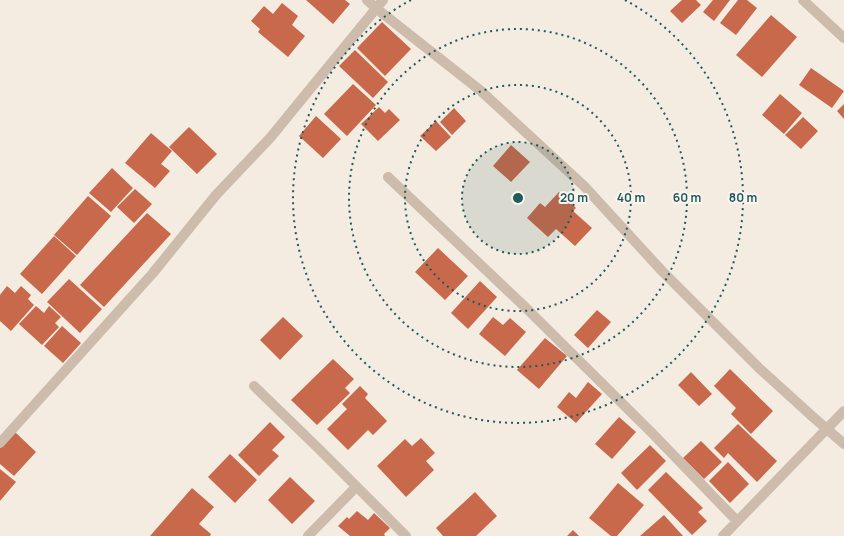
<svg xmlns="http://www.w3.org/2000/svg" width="844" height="536" font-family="Manrope,sans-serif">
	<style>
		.building { fill: #c8694b }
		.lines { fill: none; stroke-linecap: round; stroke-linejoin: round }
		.minor { stroke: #cdbbac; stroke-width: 10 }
		.ring { fill: none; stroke: #1f5a5e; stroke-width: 2; stroke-dasharray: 2 4 }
		.centre { fill: #1f5a5e; stroke: #fbf5ee; stroke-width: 2 }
		.ring-label { font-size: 12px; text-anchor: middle; font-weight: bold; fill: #1f5a5e; stroke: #fbf5ee; stroke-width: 4; stroke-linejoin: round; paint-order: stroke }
	</style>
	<rect width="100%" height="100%" fill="#f4ebe1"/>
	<!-- building -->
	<path class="building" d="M 306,0 L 345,0 L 350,4 L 333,24 Z
		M 682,0 L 696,0 L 701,5 L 682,23 L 670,11 Z
		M 713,0 L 730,0 L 714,21 L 703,12 Z
		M 738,0 L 747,0 L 757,8 L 736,35 L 720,23 Z
		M 282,3 L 298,16 L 292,25 L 305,36 L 288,57 L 258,32 L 260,29 L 251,21 L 264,6 L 273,14 Z
		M 771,15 L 797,37 L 762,77 L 736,55 Z
		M 382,22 L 411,49 L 385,76 L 357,48 Z
		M 355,50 L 388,82 L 373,98 L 339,66 Z
		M 811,68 L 844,91 L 832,108 L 799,85 Z
		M 353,84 L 376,105 L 347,136 L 324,114 Z
		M 780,94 L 802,113 L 784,134 L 762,115 Z
		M 844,104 L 844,119 L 837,111 Z
		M 379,107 L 385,113 L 389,109 L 400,120 L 378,141 L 361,124 Z
		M 454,108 L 466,121 L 452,135 L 440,122 Z
		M 316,116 L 341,139 L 323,158 L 299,136 Z
		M 803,117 L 818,131 L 801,149 L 785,135 Z
		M 436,121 L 451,137 L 436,151 L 420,136 Z
		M 189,127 L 217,154 L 197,174 L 169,147 Z
		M 151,133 L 172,151 L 161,164 L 170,171 L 155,188 L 125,163 Z
		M 511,145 L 530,162 L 511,182 L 493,166 Z
		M 112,168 L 133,188 L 111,212 L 89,193 Z
		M 135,189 L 152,204 L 134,223 L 117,207 Z
		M 559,192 L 576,208 L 573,211 L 592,228 L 575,246 L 556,229 L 548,237 L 527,218 L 540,203 L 545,207 Z
		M 88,196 L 111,216 L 77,255 L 54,235 Z
		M 147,213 L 171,234 L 104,307 L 80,285 Z
		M 54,236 L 76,256 L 42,294 L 20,274 Z
		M 438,248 L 468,276 L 445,300 L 415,272 Z
		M 69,279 L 102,309 L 80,333 L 47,302 Z
		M 480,281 L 497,297 L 468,329 L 451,313 Z
		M 7,286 L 15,293 L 21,286 L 31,295 L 28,299 L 34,305 L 11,331 L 0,321 L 0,295 Z
		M 36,306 L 44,313 L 49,306 L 61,317 L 55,323 L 59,327 L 42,345 L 19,324 Z
		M 597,310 L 611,322 L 588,348 L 574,335 Z
		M 283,317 L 303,336 L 280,360 L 260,340 Z
		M 493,317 L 503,325 L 510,318 L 526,332 L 505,356 L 479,334 Z
		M 62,326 L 81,343 L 63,363 L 44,346 Z
		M 545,338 L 567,356 L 539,389 L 517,370 Z
		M 333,359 L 354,379 L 345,388 L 350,393 L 317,425 L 291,400 Z
		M 730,369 L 773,411 L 751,434 L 731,414 L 736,408 L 714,386 Z
		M 691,372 L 712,394 L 699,406 L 678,385 Z
		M 588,382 L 602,394 L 576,423 L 557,407 L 569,392 L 576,398 Z
		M 360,386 L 368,394 L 365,398 L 387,421 L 373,435 L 368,430 L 348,450 L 327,429 L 347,409 L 342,404 Z
		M 619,417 L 636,432 L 612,459 L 595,444 Z
		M 270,422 L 285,437 L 272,450 L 279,456 L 259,476 L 238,455 Z
		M 738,424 L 777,461 L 757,482 L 728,453 L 724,458 L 714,448 Z
		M 15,432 L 36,452 L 14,476 L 0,464 L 0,448 Z
		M 421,438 L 435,453 L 426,461 L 434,470 L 406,497 L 377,466 L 405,439 L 412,446 Z
		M 701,441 L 722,462 L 704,479 L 683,458 Z
		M 650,445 L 666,461 L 637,490 L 621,473 Z
		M 230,454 L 257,480 L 235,503 L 208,477 Z
		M 728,462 L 749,484 L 730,503 L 709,481 Z
		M 0,469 L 16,482 L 0,501 Z
		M 666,472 L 703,508 L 698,512 L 707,521 L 692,535 L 648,490 Z
		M 290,477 L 315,501 L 292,524 L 268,500 Z
		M 618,483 L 644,505 L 617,536 L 611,536 L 589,518 Z
		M 192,488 L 214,507 L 199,524 L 211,534 L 210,536 L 150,536 Z
		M 475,492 L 497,516 L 476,536 L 443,536 L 436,528 Z
		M 357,511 L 368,520 L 374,513 L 390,528 L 384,534 L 385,536 L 350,536 L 338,526 L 347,517 L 349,519 Z
		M 664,515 L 683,536 L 640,536 Z
		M 573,530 L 579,536 L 567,536 Z"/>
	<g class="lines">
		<!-- minor -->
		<path class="minor" d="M 367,0 L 377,9 L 481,91 L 584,186 L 662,271 L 760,369 L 813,417 L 844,444
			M 803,0 L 844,38
			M 388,177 L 525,307 L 652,433 L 737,521
			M 254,386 L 317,447 L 406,536
			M 0,443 L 153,273 L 216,195 L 270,138 L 383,0
			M 308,536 L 356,487
			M 723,536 L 844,411"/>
	</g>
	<!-- distance rings -->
	<circle cx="518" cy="198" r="56" fill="#1f5a5e" fill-opacity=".12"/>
	<g class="ring">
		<circle cx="518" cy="198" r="56"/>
		<circle cx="518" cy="198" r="113"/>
		<circle cx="518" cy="198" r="169"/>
		<path d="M625 0A225 225 0 1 1 411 0"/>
	</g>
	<circle cx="518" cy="198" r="6" class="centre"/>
	<g class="ring-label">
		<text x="574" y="202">20 m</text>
		<text x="631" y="202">40 m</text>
		<text x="687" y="202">60 m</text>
		<text x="743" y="202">80 m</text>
	</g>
</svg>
